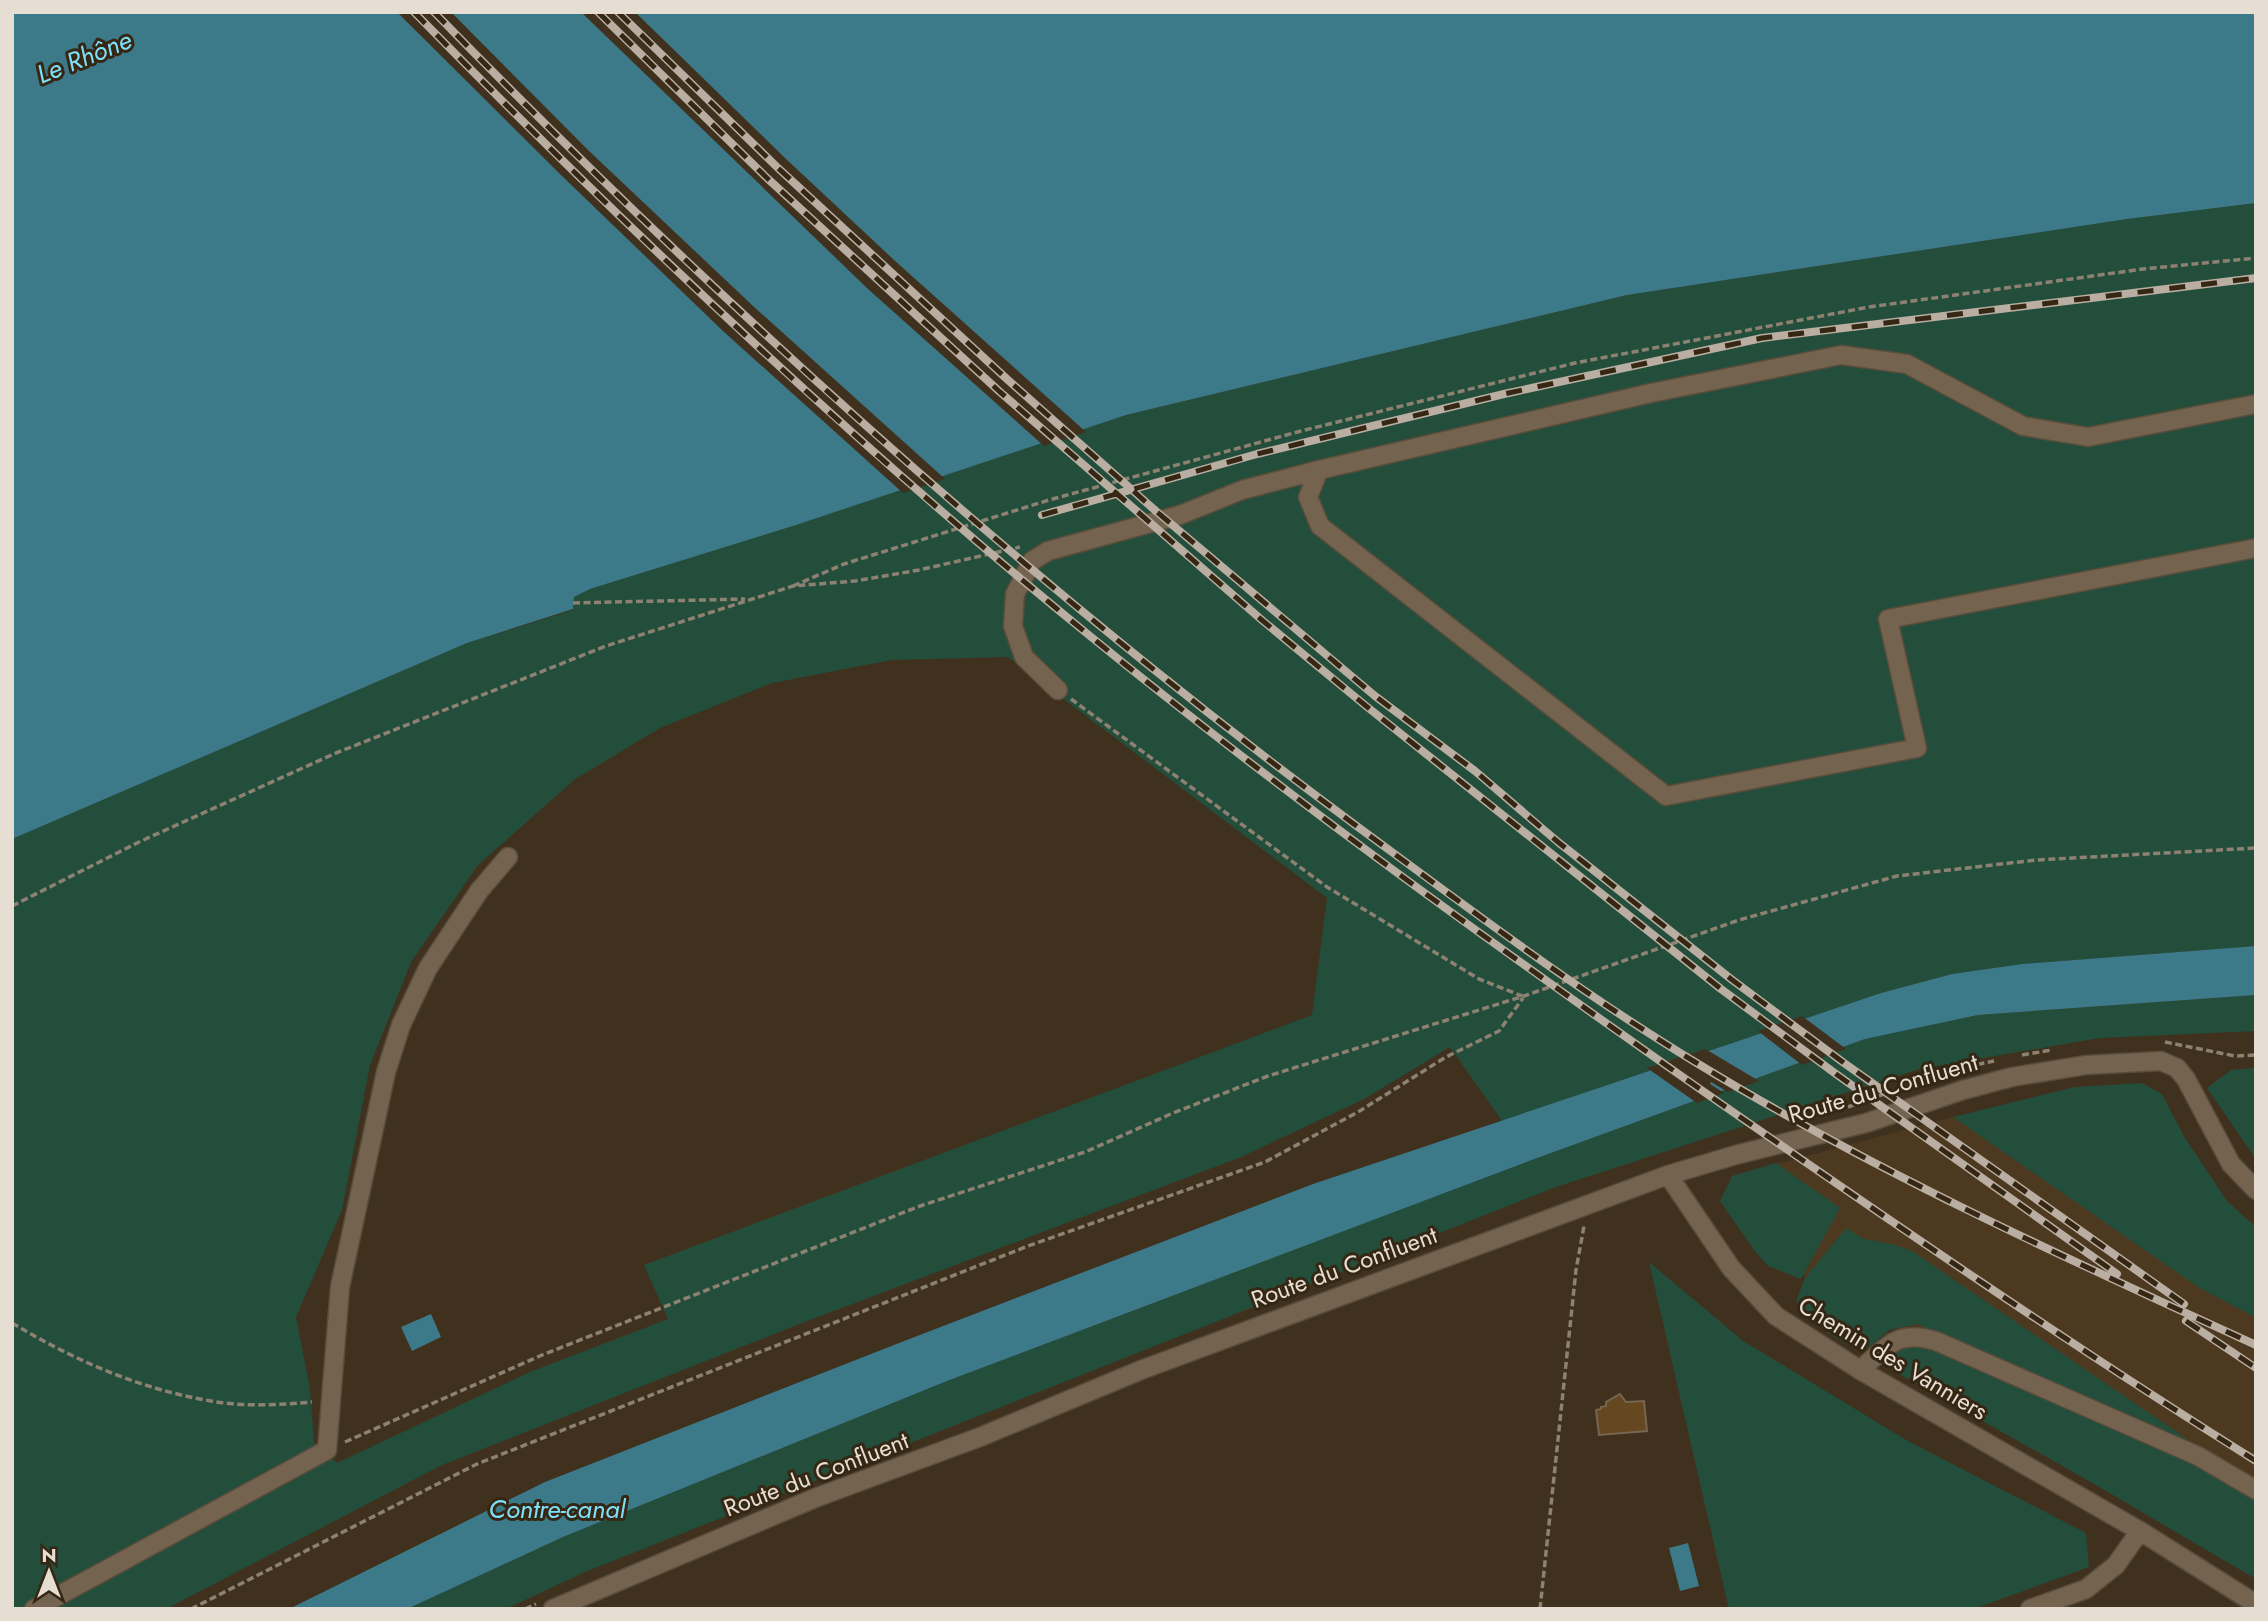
<svg xmlns="http://www.w3.org/2000/svg" width="2268" height="1621" font-family="Jost,sans-serif">
	<style>
		.built { fill: #4c3920 }
		.green { fill: #244e3c; fill-rule: evenodd }
		.water { fill: #3c7989 }
		.pier { fill: #3f311e }
		.building { fill: #654820; stroke: #756551; stroke-width: 2 }
		.lines { fill: none; stroke-linecap: round; stroke-linejoin: round }
		.minor-casing { stroke: #584c3b; stroke-width: 21 }
		.path { stroke: #8d8172; stroke-width: 3.5; stroke-dasharray: 7 3.5; stroke-linecap: butt }
		.minor { stroke: #73634f; stroke-width: 18 }
		.rail-casing { stroke: #b9aea1; stroke-width: 8 }
		.rail { stroke: #352714; stroke-width: 5; stroke-dasharray: 16; stroke-linecap: butt }
		.labels { text-anchor: middle; dominant-baseline: central; stroke-width: 6; stroke-linejoin: round; paint-order: stroke }
		.street-label { font-size: 24px; fill: #e7ded3; stroke: #352714 }
		.water-label { font-size: 26px; font-style: italic; fill: #7fe0fa; stroke: #352714 }
	</style>
	<rect width="100%" height="100%" fill="#3f311e"/>
	<!-- built -->
	<path class="built" d="M 1953,1117 L 2256,1264 L 2256,1553 L 1904,1336 L 1873,1299 L 1805,1278 L 1732,1176 Z"/>
	<!-- green -->
	<path class="green" d="M 2256,203 L 2256,946 L 2022,964 L 1952,974 L 1881,993 L 1502,1121 L 1450,1047 L 1364,1099 L 1241,1157 L 802,1323 L 442,1465 L 166,1609 L 12,1609 L 12,839 L 467,643 L 573,610 L 574,597 L 590,589 L 793,526 L 1126,415 L 1627,295 L 2127,219 ZM 1008,657 L 1327,898 L 1312,1015 L 644,1265 L 668,1319 L 530,1372 L 337,1463 L 314,1442 L 310,1389 L 296,1317 L 342,1210 L 370,1065 L 411,962 L 478,865 L 574,780 L 660,728 L 772,683 L 892,660 Z
		M 2256,995 L 2256,1031 L 2100,1038 L 1919,1069 L 1553,1188 L 585,1572 L 506,1609 L 407,1609 L 563,1537 L 947,1381 L 1529,1161 L 1865,1039 L 1978,1015 Z
		M 2256,1068 L 2256,1159 L 2207,1088 L 2231,1070 Z
		M 2142,1083 L 2162,1094 L 2185,1138 L 2227,1201 L 2256,1227 L 2256,1318 L 2198,1287 L 1953,1117 L 2075,1087 Z
		M 1776,1163 L 1840,1208 L 1801,1279 L 1768,1266 L 1754,1250 L 1720,1201 L 1732,1176 Z
		M 1846,1228 L 1864,1239 L 1896,1245 L 1912,1251 L 2187,1439 L 2173,1438 L 2154,1427 L 2070,1390 L 1917,1324 L 1889,1330 L 1863,1352 C 1832,1337 1817,1328 1796,1301 L 1805,1278 Z
		M 1649,1262 L 1742,1340 L 1906,1440 L 2086,1533 L 2089,1567 L 1974,1609 L 1729,1609 Z
		M 1904,1342 L 1923,1344 L 2186,1459 L 2256,1501 L 2256,1579 L 2089,1481 L 1880,1363 Z"/>
	<!-- water -->
	<path class="water" d="M 12,12 L 2256,12 L 2256,203 L 2127,219 L 1627,295 L 1126,415 L 793,526 L 590,589 L 574,597 L 573,609 L 467,643 L 12,839 Z
		M 2256,946 L 2256,995 L 1978,1015 L 1865,1039 L 1529,1161 L 947,1381 L 563,1537 L 407,1609 L 289,1609 L 545,1482 L 899,1343 L 1313,1184 L 1881,993 L 1952,974 L 2022,964 Z
		M 431,1314 L 441,1337 L 412,1351 L 401,1327 Z
		M 1688,1543 L 1699,1586 L 1680,1591 L 1669,1548 Z"/>
	<!-- pier -->
	<path class="pier" d="M 397,12 L 451,12 L 588,150 L 753,306 L 945,479 L 903,493 L 723,331 L 561,175 Z
		M 581,12 L 635,12 L 785,158 L 894,260 L 1086,432 L 1044,446 L 868,289 Z
		M 1802,1016 L 1846,1049 L 1802,1065 L 1758,1031 Z
		M 1705,1049 L 1712,1053 L 1759,1081 L 1728,1092 L 1711,1082 L 1710,1084 L 1724,1093 L 1697,1103 L 1647,1068 Z"/>
	<!-- building -->
	<path class="building" d="M 1620,1394 L 1626,1402 L 1644,1401 L 1647,1431 L 1599,1435 L 1596,1410 L 1601,1409 L 1601,1407 L 1606,1406 L 1606,1402 Z"/>
	<g class="lines">
		<!-- minor casing -->
		<g class="minor-casing">
			<path id="minor" d="M 2256,404 L 2088,437 L 2023,426 L 1907,364 L 1841,355 L 1651,393 L 1319,470 L 1308,497 L 1320,526 L 1666,796 L 1917,748 L 1888,619 L 2256,548
				M 1058,690 L 1024,657 L 1013,626 L 1015,594 L 1032,561 L 1048,551 L 1180,515 L 1242,490 L 1319,470
				M 1668,1175 L 1731,1268 L 1776,1316 L 1860,1370 L 2140,1531 L 2256,1604
				M 1860,1370 C 1888,1346 1897,1329 1936,1341 L 2198,1456 L 2256,1490
				M 34,1609 L 327,1450 L 340,1287 L 386,1072 L 401,1025 L 428,968 L 479,891 L 508,857
				M 553,1609 L 815,1498 L 980,1437 L 1141,1370 L 1668,1175 L 1739,1154 L 1866,1123 L 1963,1090 L 2012,1077 L 2086,1065 L 2161,1061 L 2177,1068 L 2186,1079 L 2231,1164 L 2256,1190
				M 2030,1609 L 2086,1589 L 2116,1565 L 2140,1531"/>
		</g>
		<!-- path -->
		<path class="path" d="M 793,586 L 844,564 L 1049,500 L 1301,431 L 1575,363 L 1869,307 L 2143,269 L 2256,258
			M 573,603 L 745,599
			M 1071,699 L 1327,887 L 1479,979 L 1522,996
			M 12,906 L 139,842 L 336,753 L 606,646 L 793,586 L 855,581 L 919,570 L 1020,547
			M 2165,1042 L 2235,1056 L 2256,1055
			M 2022,1055 L 2052,1050
			M 1848,1107 L 1951,1070 L 1994,1061
			M 12,1323 C 74,1360 139,1389 211,1401 C 244,1407 279,1405 312,1402
			M 345,1442 L 542,1355 L 920,1206 L 1085,1152 L 1173,1113 L 1268,1076 L 1524,996 L 1739,920 L 1897,876 L 2036,860 L 2256,848
			M 191,1609 L 477,1464 L 1028,1246 L 1265,1162 L 1358,1112 L 1446,1057 L 1499,1031 L 1523,998
			M 525,1609 L 536,1604
			M 1540,1609 L 1576,1270 L 1584,1226"/>
		<!-- minor -->
		<use href="#minor" class="minor"/>
		<!-- rail casing -->
		<g class="rail-casing">
			<path id="rail" d="M 414,12 C 629,231 853,443 1090,636 C 1286,796 1490,942 1697,1087 C 1881,1215 2066,1342 2256,1461
				M 434,12 C 721,306 1027,582 1358,827 C 1468,908 1578,991 1695,1062 C 1874,1171 2065,1258 2256,1345
				M 598,12 L 767,178 L 1000,392 L 1263,621 L 1366,706 L 1721,989 L 1836,1074 L 2117,1274
				M 618,12 L 778,168 L 1008,380 L 1157,512 L 1375,696 L 1475,771 L 1558,842 L 1731,979 L 1844,1063 L 2184,1304
				M 1042,515 L 1257,454 L 1504,394 L 1762,338 L 2256,278
				M 2186,1321 L 2256,1368"/>
		</g>
		<!-- rail -->
		<use href="#rail" class="rail"/>
	</g>
	<g class="labels">
		<!-- street labels -->
		<g class="street-label">
			<text transform="translate(1883 1088) rotate(-16)">Route du Confluent</text>
			<text transform="translate(1344 1267) rotate(-20)">Route du Confluent</text>
			<text transform="translate(1893 1358) rotate(31)">Chemin des Vanniers</text>
			<text transform="translate(816 1474) rotate(-21)">Route du Confluent</text>
		</g>
		<!-- water labels -->
		<g class="water-label">
			<text transform="translate(84 57) rotate(-22)">Le Rhône</text>
			<text x="557" y="1509">Contre-canal</text>
		</g>
	</g>
	<!-- border -->
	<rect width="2268" height="1621" fill="none" stroke="#e7ded3" stroke-width="28"/>
	<!-- north arrow -->
	<g transform="translate(49 1572)" stroke="#352714" stroke-width="5" paint-order="stroke">
	<path d="M0-5L12 26L0 18L-12 26Z" fill="#e7ded3"/>
	<text y="-10" font-size="19" font-weight="bold" text-anchor="middle" fill="#e7ded3">N</text>
	</g>
</svg>
